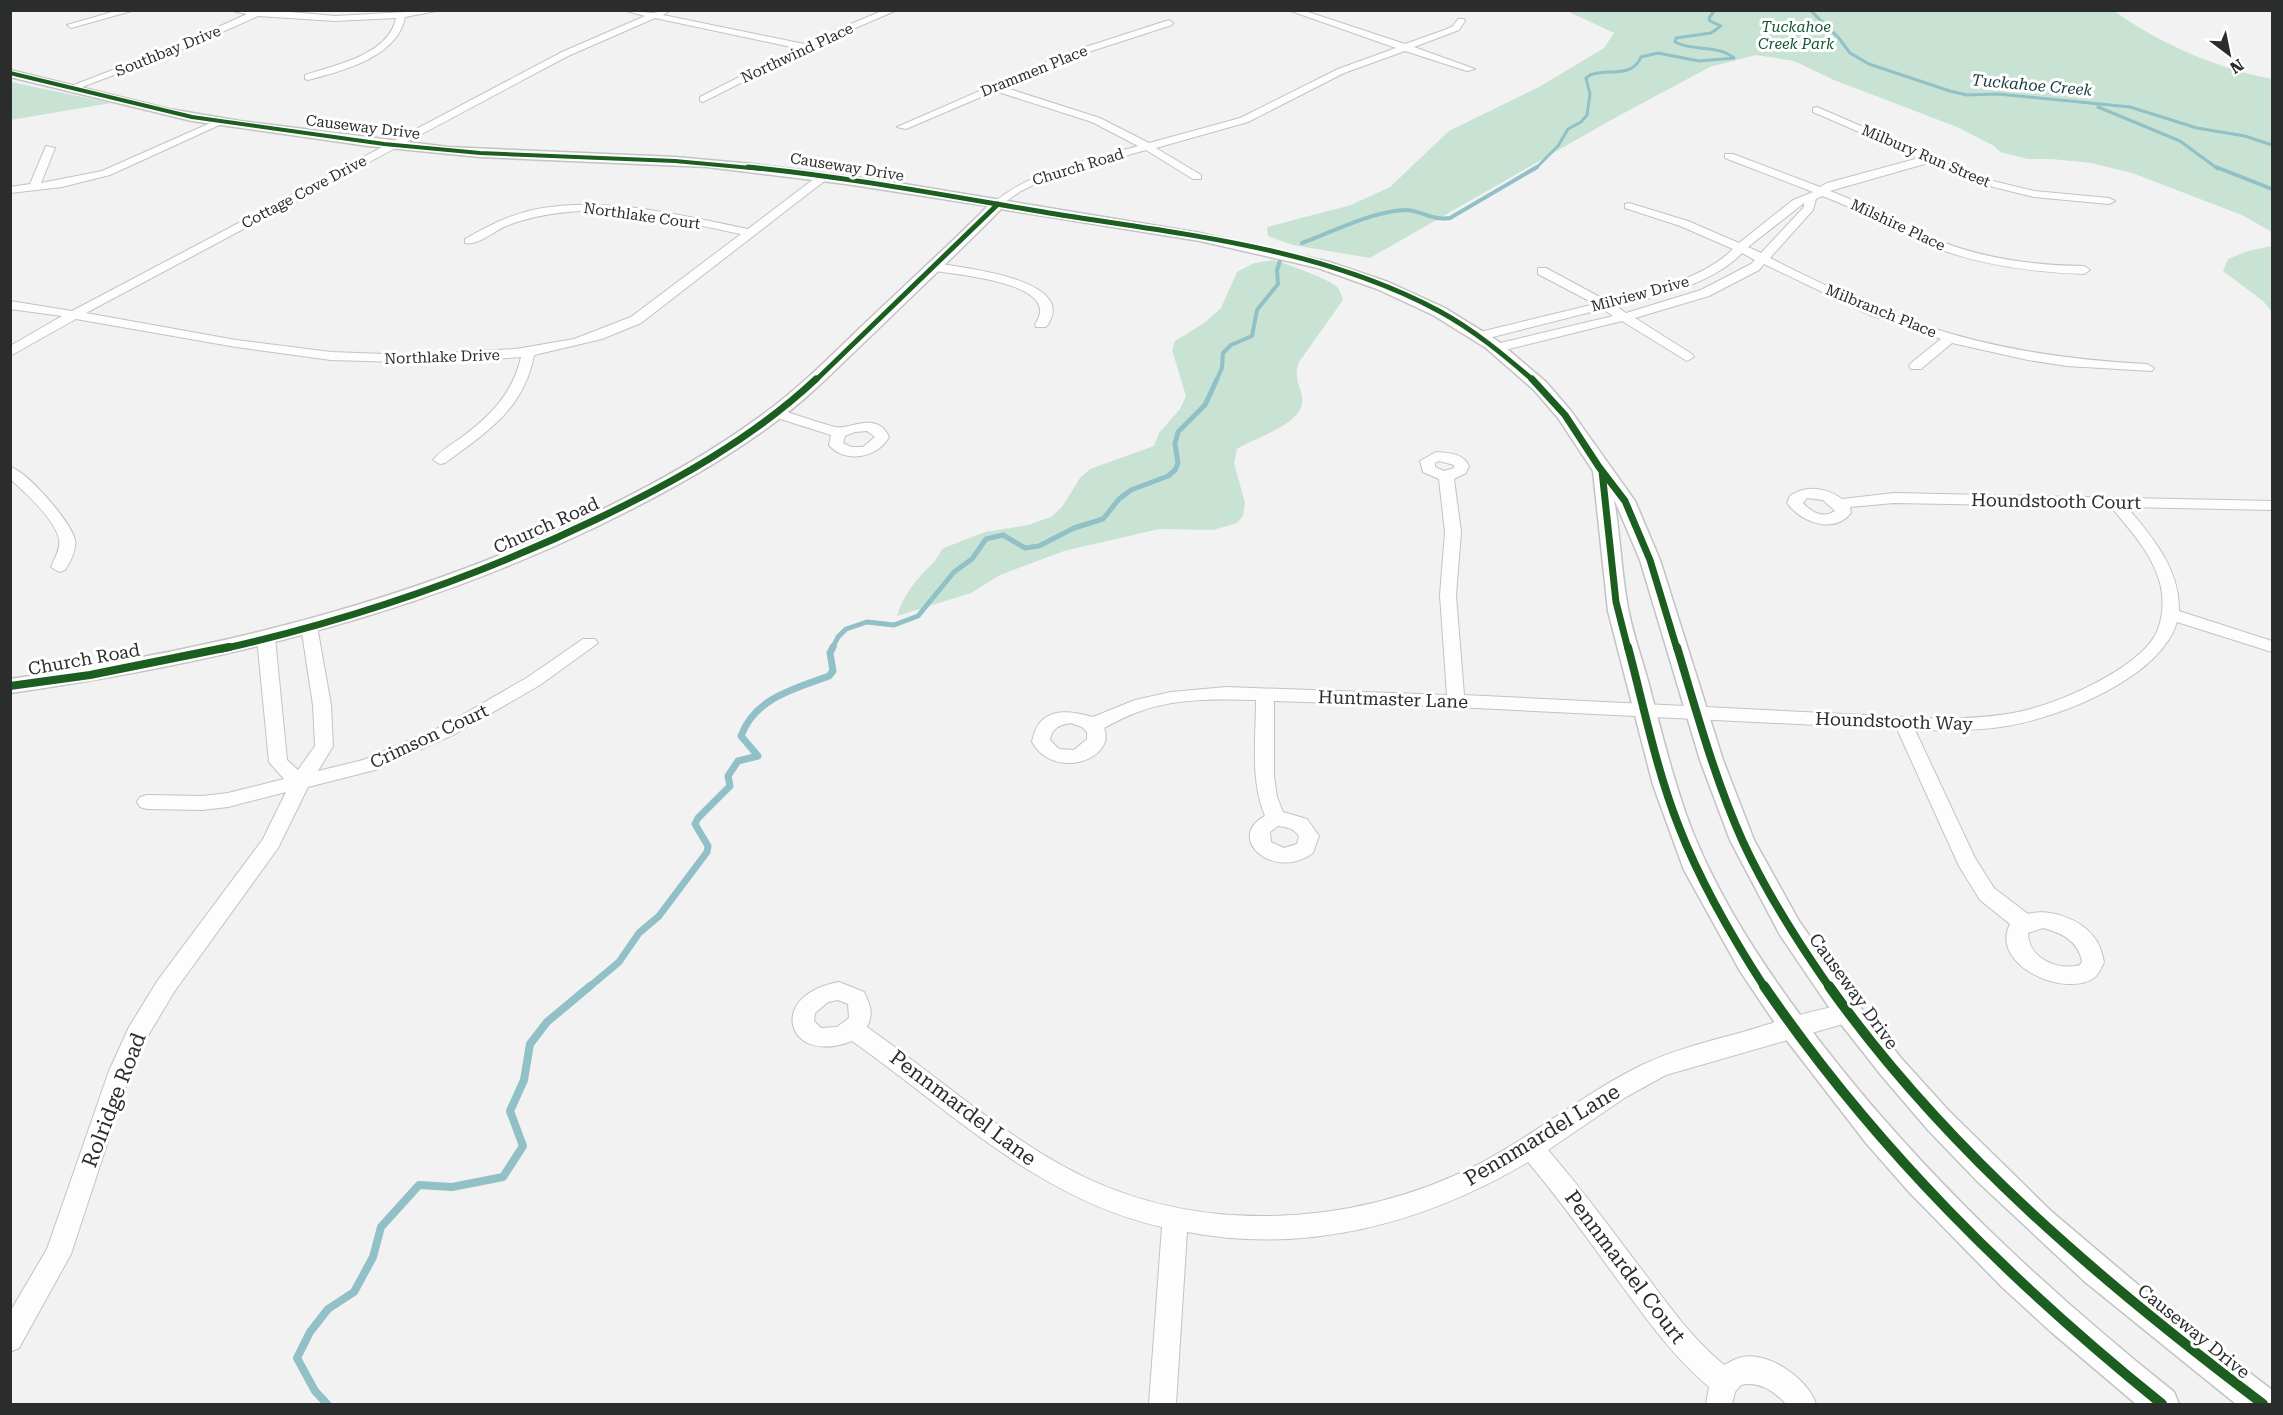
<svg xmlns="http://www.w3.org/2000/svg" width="2283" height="1415" font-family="'Roboto Serif',serif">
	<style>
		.green { fill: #c8e3d3 }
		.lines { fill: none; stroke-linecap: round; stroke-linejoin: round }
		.stream-far4 { stroke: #91c0c6; stroke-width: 3 }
		.stream-far3 { stroke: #91c0c6; stroke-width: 4 }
		.stream-far2 { stroke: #91c0c6; stroke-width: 5 }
		.stream-far1 { stroke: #91c0c6; stroke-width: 7 }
		.stream { stroke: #91c0c6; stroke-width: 8 }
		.minor-casing { stroke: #c3c3c4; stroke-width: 2 }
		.tertiary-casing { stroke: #c3c3c4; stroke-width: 3 }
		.minor { fill: #fdfdfd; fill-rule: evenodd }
		.tertiary { fill: #fdfdfd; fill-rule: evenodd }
		.cycleway-far4-casing { stroke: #fff; stroke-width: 6 }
		.cycleway-far3-casing { stroke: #fff; stroke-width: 8 }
		.cycleway-far2-casing { stroke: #fff; stroke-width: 10 }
		.cycleway-far1-casing { stroke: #fff; stroke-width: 12 }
		.cycleway-casing { stroke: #fff; stroke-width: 14 }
		.cycleway-far4 { stroke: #1b5e20; stroke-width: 4 }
		.cycleway-far3 { stroke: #1b5e20; stroke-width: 5 }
		.cycleway-far2 { stroke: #1b5e20; stroke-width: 7 }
		.cycleway-far1 { stroke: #1b5e20; stroke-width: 8 }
		.cycleway { stroke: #1b5e20; stroke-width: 10 }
		.labels { text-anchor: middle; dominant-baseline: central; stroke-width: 6; stroke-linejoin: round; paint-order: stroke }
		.far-park-label { font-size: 15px; font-style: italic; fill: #175437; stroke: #fff }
		.far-street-label { font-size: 15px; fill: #2b2c2c; stroke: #fff }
		.far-water-label { font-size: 16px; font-style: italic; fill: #1a3c40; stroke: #fff }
		.street-label { font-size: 18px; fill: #2b2c2c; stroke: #fff }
		.near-street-label { font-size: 21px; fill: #2b2c2c; stroke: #fff }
	</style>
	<rect width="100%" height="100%" fill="#f2f2f3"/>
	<!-- green -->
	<path class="green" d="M 1567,11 L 2114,11 C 2161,44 2215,68 2272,79 L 2272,232 L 2242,215 L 2132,173 L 2091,163 L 2051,159 L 2028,159 L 2000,152 L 1994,146 L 1957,127 L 1834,80 L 1794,61 L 1756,55 L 1710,67 L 1611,120 L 1370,258 L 1293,245 L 1268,236 L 1267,227 L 1351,205 L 1390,187 L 1449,131 L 1539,87 L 1604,48 L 1614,33 Z
		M 11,82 L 111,103 L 11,120 Z
		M 2272,246 L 2272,312 L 2263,301 L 2223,271 L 2228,259 L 2248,251 Z
		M 1273,260 C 1285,263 1329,279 1337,287 C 1340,290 1342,296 1343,300 L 1299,362 C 1293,376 1300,384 1302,397 C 1307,424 1255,437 1237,449 L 1234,463 L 1245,503 L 1243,516 L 1237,523 L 1213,530 L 1159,529 L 1064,551 L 1000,575 L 971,593 L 897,616 C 903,595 917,578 933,563 C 938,558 939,552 944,548 L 985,532 L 1028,525 L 1051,517 L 1062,507 L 1080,478 L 1090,469 L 1154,446 L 1159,433 L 1180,409 L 1186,396 L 1172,350 L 1175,341 L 1204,323 L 1221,308 L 1237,272 L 1254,263 Z"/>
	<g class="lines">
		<!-- stream-far4 -->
		<path class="stream-far4" d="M 1810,10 L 1838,37 L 1850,53 L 1869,64 L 1950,91 L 1967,95 L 1998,94 L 2130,107 L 2197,128 L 2245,136 L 2272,145
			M 2098,107 L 2180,141 L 2218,169
			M 1535,169 L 1558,146 L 1568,129 L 1581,122 L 1587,115 L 1590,94 L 1586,78 L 1590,75 C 1607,68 1632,79 1641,57 L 1658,53 L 1699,61 L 1734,58 C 1717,44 1694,52 1675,42 L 1676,38 L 1711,33 L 1721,26 L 1710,21 L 1709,18 L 1715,10"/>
		<!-- stream-far3 -->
		<path class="stream-far3" d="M 2216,167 L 2272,189
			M 1302,243 C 1335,231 1370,212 1405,210 C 1421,210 1431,221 1450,218 L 1537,167
			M 1216,381 L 1222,368 L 1223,353 L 1231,345 L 1252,336 L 1257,310 L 1278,284 L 1277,270 L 1280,261"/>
		<!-- stream-far2 -->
		<path class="stream-far2" d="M 832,649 L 838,637 L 846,629 L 867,622 L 894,625 L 918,616 L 954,572 L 972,559 L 986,539 L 1003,535 L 1025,548 L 1039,546 L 1074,528 L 1103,519 L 1119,499 L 1131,490 L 1168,476 L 1175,470 L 1178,463 L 1175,444 L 1178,432 L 1205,405 L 1217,379"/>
		<!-- stream-far1 -->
		<path class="stream-far1" d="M 588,988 L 619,962 L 639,933 L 659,916 L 707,852 L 708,846 L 695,824 L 698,818 L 730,786 L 728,776 L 738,761 L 758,756 L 741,736 C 755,698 794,689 829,676 L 833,671 L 830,653 L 833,647"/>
		<!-- stream -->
		<path class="stream" d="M 327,1404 L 315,1391 L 297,1358 L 310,1332 L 328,1309 L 354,1292 L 373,1257 L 381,1227 L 419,1185 L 452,1187 L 503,1177 L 523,1146 L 510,1111 L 524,1080 L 530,1044 L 547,1022 L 590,986"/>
		<!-- minor casing -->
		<g class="minor-casing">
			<path id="minor" d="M 119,10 L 135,10 L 71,28 L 67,25 Z
				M 228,10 L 268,10 L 335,16 L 441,10 L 405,17 C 398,57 342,71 308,80 L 305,79 L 305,75 C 335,65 389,55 396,18 L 335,21 L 258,16 L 191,46 L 74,90 L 66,88 L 185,42 L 247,14 Z
				M 623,10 L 653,13 L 671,10 L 663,15 L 804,44 L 884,10 L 897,10 L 814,46 L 703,102 L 700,101 L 700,97 L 796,48 L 655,18 L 568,56 L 86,313 L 236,340 L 331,352 L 412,355 L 516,349 L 574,339 L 631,317 L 741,234 C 685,223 625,206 568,212 C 547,214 526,218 506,226 C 494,231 478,246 465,243 L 465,239 C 488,226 511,214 537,209 C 608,196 679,215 748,229 L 819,175 L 827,175 L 827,179 L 641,323 L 602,339 L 534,355 C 524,409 487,432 445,463 L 440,464 L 433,460 C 440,451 452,444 462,437 C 491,415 513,393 521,357 L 433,363 L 331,360 L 236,347 L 76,319 L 10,356 L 10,346 L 62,316 L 10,309 L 10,301 L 72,311 L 562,52 L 645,16 Z
				M 1288,10 L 1302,10 L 1405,44 L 1447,29 L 1453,26 L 1458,19 L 1464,19 L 1465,21 L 1459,30 L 1414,47 L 1475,69 L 1467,71 L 1405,51 L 1344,73 L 1248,122 L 1156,148 L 1201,175 L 1201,179 L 1193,179 L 1146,150 L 1049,177 L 1021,191 L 998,207 L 992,204 L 994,202 C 1036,169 1088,160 1138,146 L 1092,122 L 995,91 L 906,129 L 897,127 L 1067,53 L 1169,20 L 1173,23 L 1172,25 L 1073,57 L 1003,87 L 1100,118 L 1149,143 L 1240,118 L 1338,69 L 1396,48 Z
				M 1817,107 L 1981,178 L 2034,191 L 2109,198 L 2115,201 L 2109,204 L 2034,197 L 1973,182 L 1928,163 L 1830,191 C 1866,204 1899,225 1935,239 C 1982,259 2033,265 2084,266 L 2090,270 L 2084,274 C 2030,272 1977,265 1926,244 C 1891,230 1859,209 1822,196 L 1816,199 L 1813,210 L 1770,258 C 1818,282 1866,306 1917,323 C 1992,349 2068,360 2147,364 L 2154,368 L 2152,371 L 2067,366 L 2028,360 L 1952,343 L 1921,369 L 1911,369 L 1909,366 L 1911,363 L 1941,339 L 1870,315 L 1764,264 L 1759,270 L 1709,296 L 1635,318 L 1692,354 L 1694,357 L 1687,361 L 1622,321 L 1497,352 L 1490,348 L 1492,345 L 1613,316 L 1603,309 L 1481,340 L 1474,336 L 1476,333 L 1595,304 L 1538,274 L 1538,268 L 1546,268 L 1607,301 C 1646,293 1705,278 1733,249 L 1680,226 L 1625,208 L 1625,204 L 1629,203 L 1688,221 L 1739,243 L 1793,200 L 1813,192 L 1725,158 L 1725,154 L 1733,154 L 1820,187 L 1827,183 L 1919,158 L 1813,112 L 1813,108 ZM 1804,203 L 1804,207 L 1761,253 L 1748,247 ZM 1742,253 L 1755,260 L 1751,264 L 1701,290 L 1626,313 L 1616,306 C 1656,298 1714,283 1742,253 Z
				M 217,120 L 226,122 L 110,175 L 62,187 L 10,193 L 10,187 L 30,184 L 46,146 L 55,148 L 41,183 L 102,171 Z
				M 933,263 C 958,267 1083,279 1046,327 L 1036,327 L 1035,324 C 1066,282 949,274 929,270 L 927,267 Z
				M 776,409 C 796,414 815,422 835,427 C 850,430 877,410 889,437 C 878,458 845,464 829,445 L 831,435 L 771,416 L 769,413 L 771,410 ZM 867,431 L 875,437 L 863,447 L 851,447 L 843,443 L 845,436 L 855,432 Z
				M 1436,452 C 1449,453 1463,453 1469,466 L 1466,473 L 1454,479 L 1461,532 L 1456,595 L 1464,695 L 1945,719 C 1969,718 1994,717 2018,712 C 2057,704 2125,674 2150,643 C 2163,627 2165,602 2160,583 C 2152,553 2130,530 2111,507 L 1894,503 L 1850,507 L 1851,513 C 1833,535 1801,522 1787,503 L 1790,496 C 1806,485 1826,487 1842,499 L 1894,493 L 2272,501 L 2272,510 L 2127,507 C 2153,538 2180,569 2179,611 L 2272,641 L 2272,652 L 2177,622 C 2160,678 2061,717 2007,726 C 1977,731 1946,731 1915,730 L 1975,858 L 1994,888 L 2028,914 C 2049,908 2080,919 2093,936 C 2100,944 2102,953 2104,962 C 2102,967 2098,975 2094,978 C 2064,998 1989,965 2010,924 L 1980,900 L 1959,866 L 1897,729 L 1456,707 L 1274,701 L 1274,776 L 1277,797 L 1283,812 L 1307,819 L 1319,836 L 1313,853 C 1274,882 1224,838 1265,816 C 1250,780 1256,739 1256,700 C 1218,699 1174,698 1138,712 C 1126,716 1115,722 1104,728 C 1117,758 1055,782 1032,742 C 1038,707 1066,709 1093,717 L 1135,700 L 1171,692 L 1226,687 L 1447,695 L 1440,595 L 1445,532 L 1439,479 L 1423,472 L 1420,461 ZM 1439,461 L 1454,465 L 1454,468 L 1444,471 L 1435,467 L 1435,463 ZM 1807,498 L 1823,500 L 1835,511 C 1823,519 1811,512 1803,503 ZM 1071,723 L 1082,727 L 1087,732 L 1087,739 L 1074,750 L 1059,749 L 1050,740 C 1052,728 1059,725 1071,723 ZM 1278,826 C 1287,827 1293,828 1299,836 L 1297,844 L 1284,848 L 1271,842 L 1270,832 ZM 2043,928 C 2062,933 2078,941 2082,961 L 2080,965 C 2057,971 2028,958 2028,933 Z
				M 10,467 C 27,471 71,522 75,540 C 77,549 70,563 65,570 L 59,572 L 51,567 C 54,559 61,549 59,539 C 55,520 25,492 10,479 Z
				M 309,621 L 315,622 L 317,626 L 331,705 L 333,746 L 318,771 L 363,760 L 443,726 L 528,677 L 583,639 L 595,639 L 598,643 L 540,685 L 455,734 L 375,770 L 308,787 L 278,848 L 174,992 L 146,1039 L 131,1071 L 71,1254 L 19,1348 L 10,1352 L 10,1312 L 47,1249 L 109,1071 L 129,1027 L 158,980 L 263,839 L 286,792 L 228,807 L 202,810 L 147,809 L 140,807 L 137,802 L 140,797 L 147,795 L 202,796 L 228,793 L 284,779 L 269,762 L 257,638 L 260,634 L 272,634 L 275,638 L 287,760 L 298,770 L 315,746 L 313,705 L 301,626 L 303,622 Z
				M 839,982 L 864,992 C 870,1005 874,1013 867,1027 C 933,1073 993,1127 1063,1166 C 1190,1237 1352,1229 1479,1164 C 1535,1135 1584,1093 1642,1065 C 1675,1049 1711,1041 1746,1031 C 1768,1025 1840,1000 1857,1006 L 1860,1013 L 1857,1020 L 1666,1075 L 1626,1097 L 1548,1150 C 1581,1188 1611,1229 1642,1270 C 1668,1304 1691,1338 1724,1365 C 1730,1362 1736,1358 1742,1357 C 1769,1351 1809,1380 1816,1404 L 1786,1404 C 1774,1391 1759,1381 1741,1385 L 1735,1392 L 1732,1404 L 1706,1404 L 1709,1387 C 1672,1356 1646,1318 1617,1279 C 1588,1239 1560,1200 1528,1162 C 1425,1223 1307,1255 1187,1232 L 1176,1404 L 1149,1404 L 1162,1227 C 1040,1200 951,1111 852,1041 C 787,1067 765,995 839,982 ZM 838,1000 L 848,1004 L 849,1018 L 837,1027 L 821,1028 L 814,1021 L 815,1013 L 828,1002 Z"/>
		</g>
		<!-- tertiary casing -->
		<g class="tertiary-casing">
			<path id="tertiary" d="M 10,70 L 169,109 L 240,121 L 448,147 L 675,157 L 753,164 L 892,182 L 1200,233 L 1329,262 L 1388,282 L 1445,308 L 1498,341 L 1546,382 L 1571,411 L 1635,501 L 1660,560 L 1723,760 L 1754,840 L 1799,921 L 1857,1003 L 1901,1058 L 1949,1111 L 2052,1212 L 2162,1305 L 2272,1390 L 2272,1404 L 2236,1404 L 2084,1281 L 1978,1182 L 1928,1130 L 1881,1075 L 1837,1019 L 1780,935 L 1730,840 L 1700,760 L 1640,560 L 1614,499 C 1620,533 1621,568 1627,602 C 1631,629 1641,655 1648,681 C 1661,730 1673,780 1691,828 C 1722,906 1770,976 1821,1043 C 1923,1175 2044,1288 2174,1392 L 2179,1404 L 2136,1404 L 2050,1331 L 2002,1287 L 1909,1192 L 1866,1143 L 1785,1038 L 1740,971 L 1684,870 L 1653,785 L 1608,611 L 1593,471 L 1558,418 L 1534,390 L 1486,348 L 1433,315 L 1377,289 L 1318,268 L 1200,241 L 1001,209 C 960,251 917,291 875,332 C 842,363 811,396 774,423 C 719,464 659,496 598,526 C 412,616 214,664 10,693 L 10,679 C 212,650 404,604 589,516 C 649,487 708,455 762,415 C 798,389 830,357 862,326 C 904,286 947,247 988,206 L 846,184 L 707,167 L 480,157 L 368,146 L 192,121 L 10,77 Z"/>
		</g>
		<!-- minor -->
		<use href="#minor" class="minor"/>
		<!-- tertiary -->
		<use href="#tertiary" class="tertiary"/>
		<!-- cycleway-far4 casing -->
		<g class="cycleway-far4-casing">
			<path id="cycleway-far4" d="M 10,73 L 192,117 L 384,144 L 480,153 L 675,161 L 762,169"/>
		</g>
		<!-- cycleway-far3 casing -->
		<g class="cycleway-far3-casing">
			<path id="cycleway-far3" d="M 748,167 C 849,177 949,196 1049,213 C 1180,234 1320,247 1439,311 C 1474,330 1504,355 1534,381
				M 815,381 L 998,204"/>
		</g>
		<!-- cycleway-far2 casing -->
		<g class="cycleway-far2-casing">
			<path id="cycleway-far2" d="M 1532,379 L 1565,415 L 1599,467 L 1625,501 L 1650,560 L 1677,649
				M 1602,471 L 1616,602 L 1628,649
				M 222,649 C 352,620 479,576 599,518 C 676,481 753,438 816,379"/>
		</g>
		<!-- cycleway-far1 casing -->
		<g class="cycleway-far1-casing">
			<path id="cycleway-far1" d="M 1628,647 C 1644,707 1656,769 1679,827 C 1701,884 1732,937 1765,988
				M 1677,647 C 1697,713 1715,780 1743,842 C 1767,894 1797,941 1830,988
				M 10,686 L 90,675 L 229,647"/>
		</g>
		<!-- cycleway casing -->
		<g class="cycleway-casing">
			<path id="cycleway" d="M 1764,986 C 1874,1147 2011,1282 2162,1404
				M 1829,986 C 1946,1151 2103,1283 2263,1404"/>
		</g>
		<!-- cycleway-far4 -->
		<use href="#cycleway-far4" class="cycleway-far4"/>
		<!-- cycleway-far3 -->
		<use href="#cycleway-far3" class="cycleway-far3"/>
		<!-- cycleway-far2 -->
		<use href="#cycleway-far2" class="cycleway-far2"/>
		<!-- cycleway-far1 -->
		<use href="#cycleway-far1" class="cycleway-far1"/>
		<!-- cycleway -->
		<use href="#cycleway" class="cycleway"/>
	</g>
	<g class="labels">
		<!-- far-park labels -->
		<g class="far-park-label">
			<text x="1796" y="27">Tuckahoe<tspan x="1796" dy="17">Creek Park</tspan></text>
		</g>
		<!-- far-street labels -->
		<g class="far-street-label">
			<text transform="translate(168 51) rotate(-22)">Southbay Drive</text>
			<text transform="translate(797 53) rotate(-25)">Northwind Place</text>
			<text transform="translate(1034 71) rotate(-22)">Drammen Place</text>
			<text transform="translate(363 127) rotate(7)">Causeway Drive</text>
			<text transform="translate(1926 156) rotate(23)">Milbury Run Street</text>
			<text transform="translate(847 167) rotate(9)">Causeway Drive</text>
			<text transform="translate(1078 167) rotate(-17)">Church Road</text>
			<text transform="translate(304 192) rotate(-28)">Cottage Cove Drive</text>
			<text transform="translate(642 216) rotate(8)">Northlake Court</text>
			<text transform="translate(1898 225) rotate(25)">Milshire Place</text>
			<text transform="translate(1640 294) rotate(-15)">Milview Drive</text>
			<text transform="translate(1881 311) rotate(22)">Milbranch Place</text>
			<text transform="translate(442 357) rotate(-2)">Northlake Drive</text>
		</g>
		<!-- far-water labels -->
		<g class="far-water-label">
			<text transform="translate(2032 85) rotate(5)">Tuckahoe Creek</text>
		</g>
		<!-- street labels -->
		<g class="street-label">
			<text transform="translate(2056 501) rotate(1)">Houndstooth Court</text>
			<text transform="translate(546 525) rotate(-24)">Church Road</text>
			<text transform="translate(84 659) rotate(-10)">Church Road</text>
			<text transform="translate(1393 699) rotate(2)">Huntmaster Lane</text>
			<text transform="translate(1894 721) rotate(2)">Houndstooth Way</text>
			<text transform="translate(429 736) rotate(-25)">Crimson Court</text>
			<text transform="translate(1854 991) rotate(54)">Causeway Drive</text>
			<text transform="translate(2194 1331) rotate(39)">Causeway Drive</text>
		</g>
		<!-- near-street labels -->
		<g class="near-street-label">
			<text transform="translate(114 1100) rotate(-69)">Rolridge Road</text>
			<text transform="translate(963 1108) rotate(37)">Pennmardel Lane</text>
			<text transform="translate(1542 1135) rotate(-31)">Pennmardel Lane</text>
			<text transform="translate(1625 1267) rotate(53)">Pennmardel Court</text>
		</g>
	</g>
	<!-- border -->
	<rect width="2283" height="1415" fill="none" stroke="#2b2c2c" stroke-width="24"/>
	<!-- north arrow -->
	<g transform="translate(2229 54) rotate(148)" stroke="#ffffff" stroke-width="4.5" paint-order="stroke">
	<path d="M0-4.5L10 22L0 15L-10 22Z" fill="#2b2c2c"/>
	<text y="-9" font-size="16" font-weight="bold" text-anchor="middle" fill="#2b2c2c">N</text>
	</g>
</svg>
